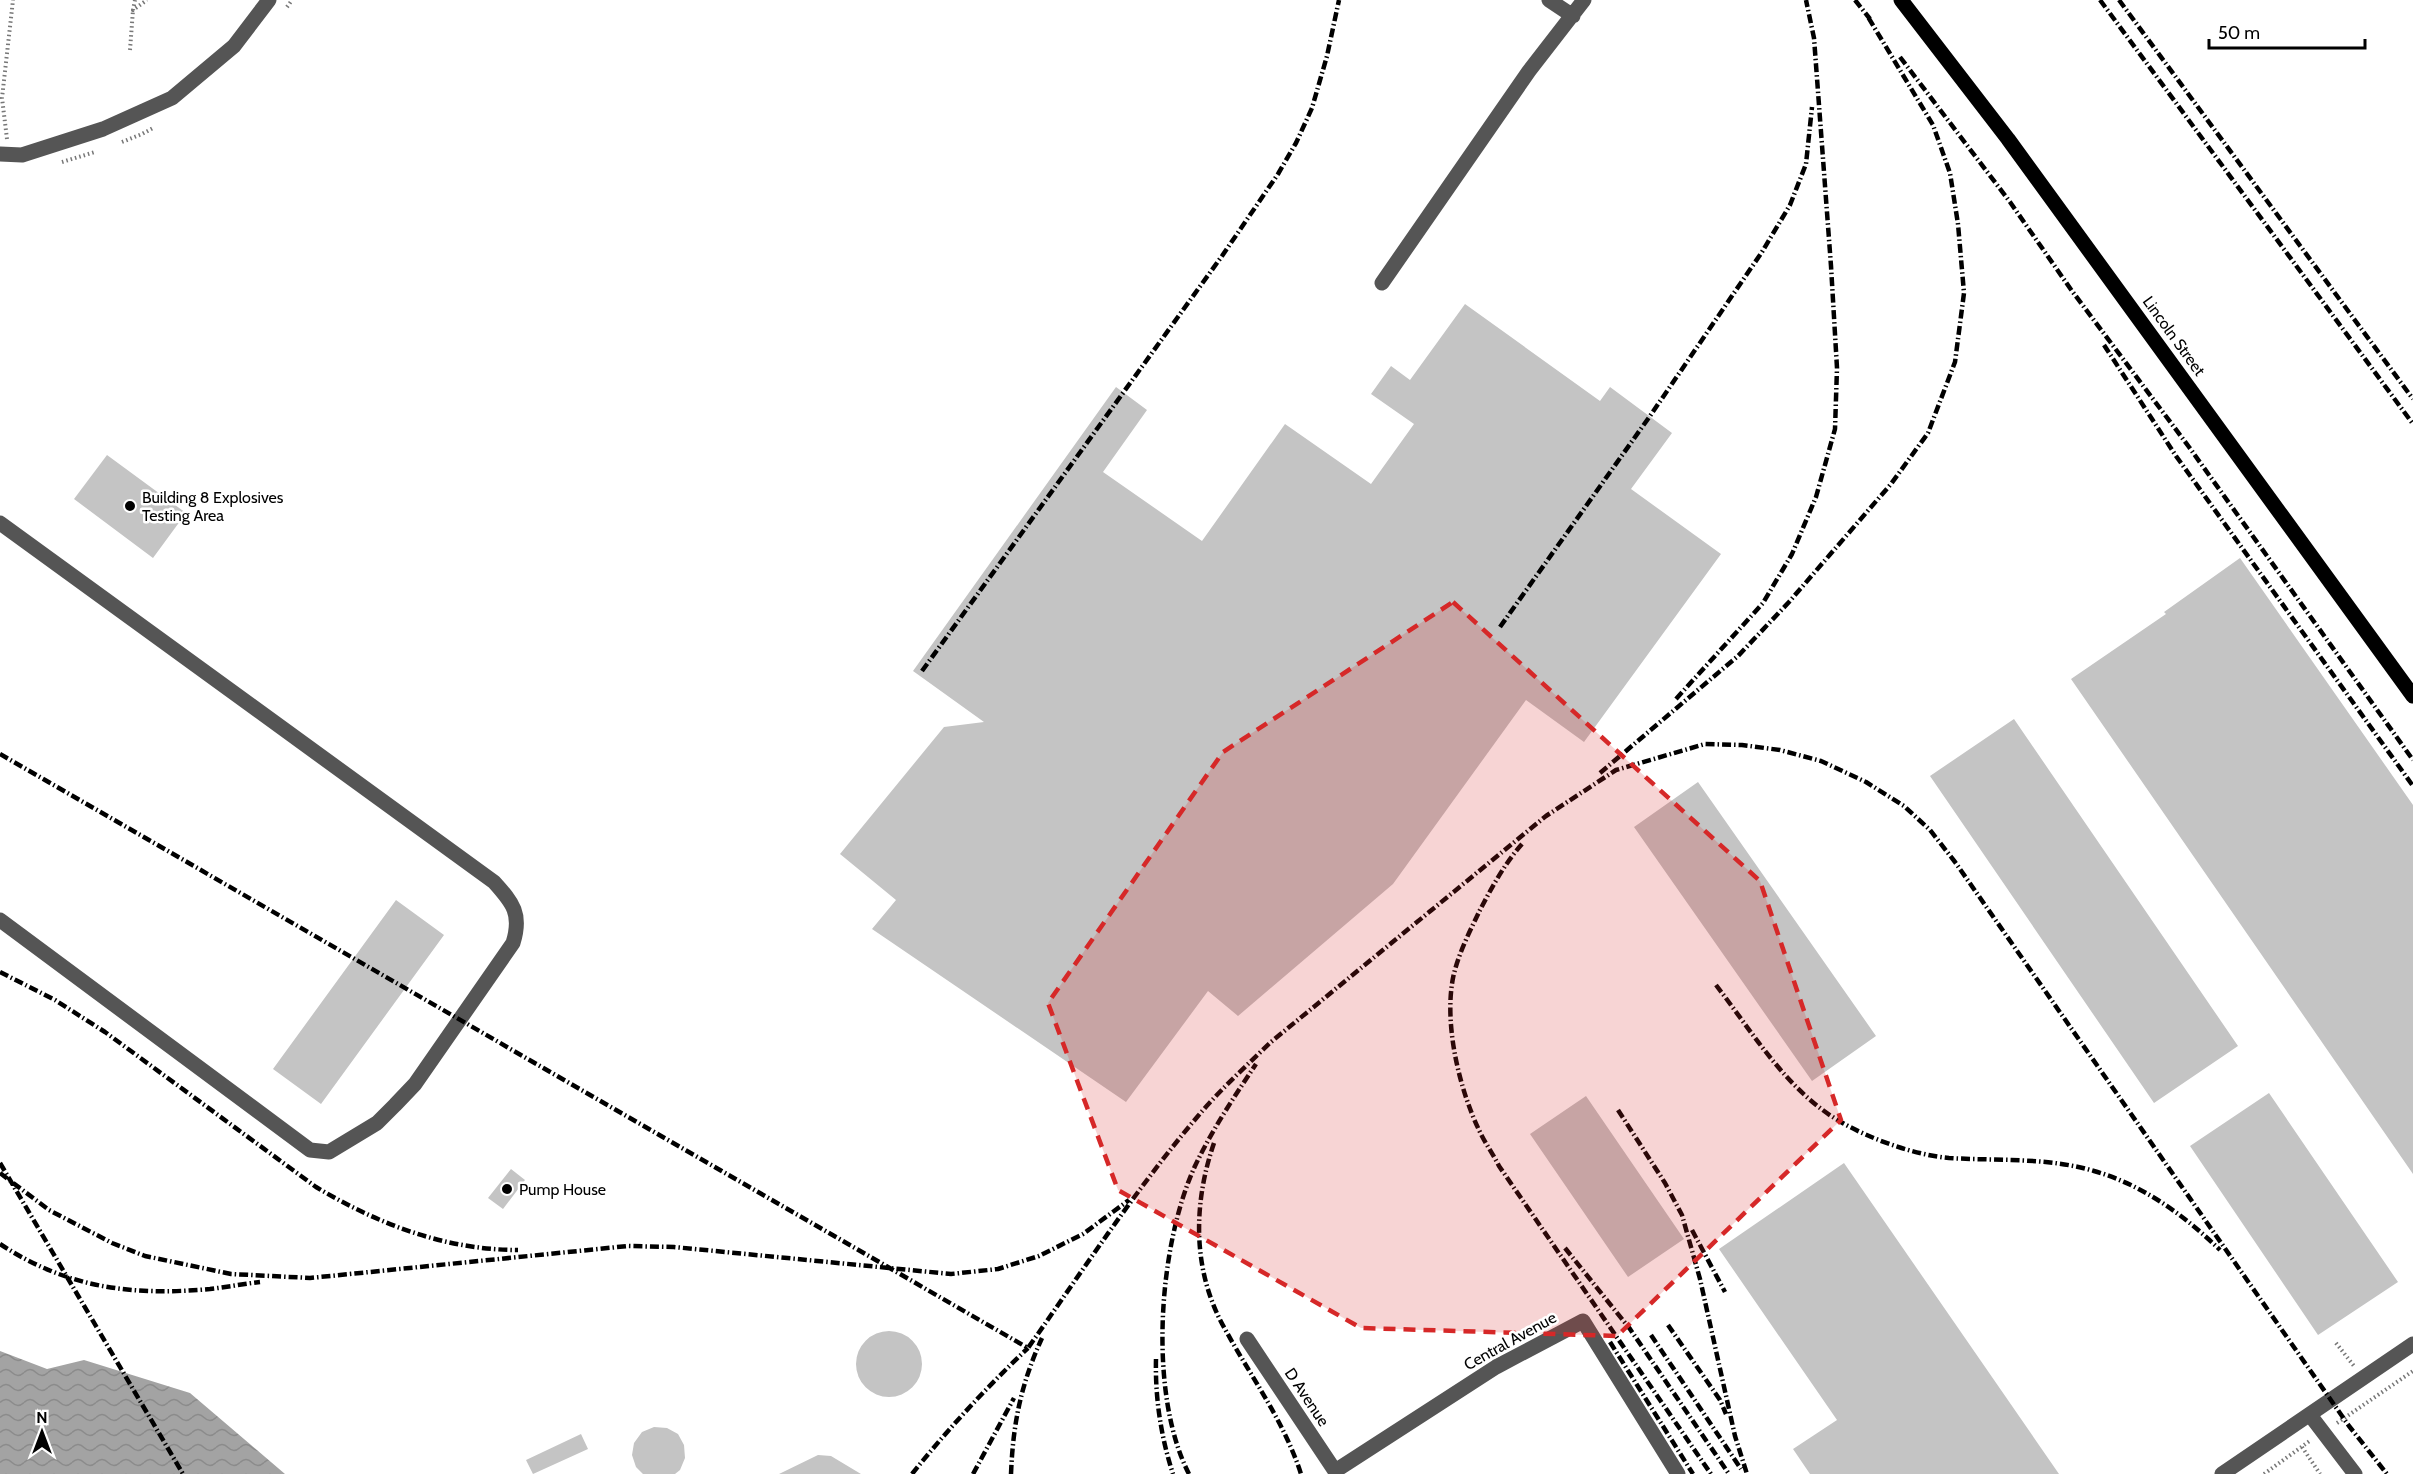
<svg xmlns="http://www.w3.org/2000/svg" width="2413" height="1474" font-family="Cabin,sans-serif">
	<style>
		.water { fill: url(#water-waves) }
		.building { fill: #c4c4c4 }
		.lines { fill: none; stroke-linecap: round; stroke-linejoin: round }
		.path { stroke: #777; stroke-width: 4; stroke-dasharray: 1.5 3; stroke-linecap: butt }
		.minor { stroke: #555; stroke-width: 15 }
		.major { stroke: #000; stroke-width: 15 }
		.rail { stroke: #000; stroke-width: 4.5; stroke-dasharray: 9 3 1.5 3; stroke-linecap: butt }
		.marked { fill: #d62828; fill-opacity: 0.2; stroke: #d62828; stroke-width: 4.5; stroke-dasharray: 12 8; stroke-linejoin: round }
		.poi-dot { fill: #000; stroke: #fff; stroke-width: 2 }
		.labels { text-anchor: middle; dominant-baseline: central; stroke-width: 5; stroke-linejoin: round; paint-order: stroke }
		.street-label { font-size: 16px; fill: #000; stroke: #fff }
		.poi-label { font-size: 16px; fill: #000; stroke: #fff; text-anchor: start }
	</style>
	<defs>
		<pattern id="water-waves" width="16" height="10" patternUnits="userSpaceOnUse" patternTransform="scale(1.5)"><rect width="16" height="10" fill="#a3a3a3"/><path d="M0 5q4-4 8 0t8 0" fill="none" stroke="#8b8b8b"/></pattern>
	</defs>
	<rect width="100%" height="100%" fill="#fff"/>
	<!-- water -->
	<path class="water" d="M 0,1351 L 47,1369 L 84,1360 L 190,1393 L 285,1474 L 0,1474 Z"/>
	<!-- building -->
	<path class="building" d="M 1465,304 L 1600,401 L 1610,387 L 1672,433 L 1631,489 L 1721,554 L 1584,742 L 1526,700 L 1393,884 L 1238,1016 L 1208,991 L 1126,1102 L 872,929 L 896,900 L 840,854 L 944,727 L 984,722 L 913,671 L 1116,387 L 1147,410 L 1103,472 L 1202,541 L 1285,424 L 1371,484 L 1414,424 L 1371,394 L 1391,366 L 1410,380 Z
		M 107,455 L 186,513 L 153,558 L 74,499 Z
		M 2240,558 L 2413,805 L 2413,1174 L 2071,679 L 2166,614 L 2164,612 Z
		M 2014,719 L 2238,1046 L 2154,1103 L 1930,776 Z
		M 1698,782 L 1876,1036 L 1812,1081 L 1634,827 Z
		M 396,900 L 444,935 L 321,1104 L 273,1069 Z
		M 2269,1093 L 2398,1282 L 2318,1335 L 2190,1146 Z
		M 1586,1096 L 1684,1239 L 1628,1277 L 1530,1134 Z
		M 1844,1163 L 2059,1474 L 1810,1474 L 1793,1449 L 1837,1420 L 1719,1249 Z
		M 511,1169 L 525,1180 L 503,1209 L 488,1198 Z
		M856 1364a33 33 0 1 1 66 0a33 33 0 1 1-66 0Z
		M 654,1427 L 667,1428 L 678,1434 L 684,1445 L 685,1458 L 680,1470 L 675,1474 L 643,1474 L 636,1467 L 632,1455 L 634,1443 L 642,1432 Z
		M 581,1434 L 588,1449 L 533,1474 L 526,1460 Z
		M 818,1455 L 831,1456 L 861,1474 L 779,1474 Z"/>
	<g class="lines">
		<!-- path -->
		<path class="path" d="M 135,0 L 133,10 L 147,0
			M 287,7 L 292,0
			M 130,50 L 133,10
			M 7,139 L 2,98 L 13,0
			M 122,142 L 142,134 L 153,128
			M 62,162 L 95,152
			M 2336,1343 L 2354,1366
			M 2337,1423 L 2413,1371
			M 2302,1447 L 2320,1474
			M 2264,1474 L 2311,1440"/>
		<!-- minor -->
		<path class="minor" d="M 1549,0 L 1573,16
			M 0,154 L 22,155 L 103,129 L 172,98 L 234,46 L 269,0
			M 1382,283 L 1529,71 L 1584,0
			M 0,523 L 494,882 C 513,903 522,914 513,943 L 415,1084 L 395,1105 L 377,1123 L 329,1152 L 310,1150 L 0,920
			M 1247,1339 L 1337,1474
			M 2310,1415 L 2355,1474
			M 1335,1471 L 1496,1367 L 1583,1321 L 1678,1474
			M 2222,1474 L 2413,1344"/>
		<!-- major -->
		<path class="major" d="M 1901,0 L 2008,139 L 2413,696"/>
		<!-- rail -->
		<path class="rail" d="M 1855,0 L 1870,19
			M 2100,0 L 2413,424
			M 2119,0 L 2413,399
			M 1900,57 L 2010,202 L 2072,291 L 2189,447 L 2413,760
			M 2104,345 L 2176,456 L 2413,786
			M 1500,627 L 1650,416 L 1762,252 L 1790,205 L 1806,164 L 1812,107
			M 922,671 L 1222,256 L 1278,174 L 1296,143 L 1312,108 L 1327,56 L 1339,0
			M 1676,699 L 1763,603 L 1792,554 L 1816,497 L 1835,429 L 1837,368 L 1831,266 L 1814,38 L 1806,0
			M 0,754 L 1028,1348 C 1083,1270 1136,1189 1198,1116 C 1220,1090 1246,1066 1271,1042 L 1546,816 L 1616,770 L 1705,744 L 1742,745 L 1780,750 L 1821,761 L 1866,782 L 1904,806 L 1930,830 L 1955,862 L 2349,1426 L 2387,1474
			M 1600,773 L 1738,656 L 1789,602 L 1891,484 L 1928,433 L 1955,362 L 1964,293 L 1958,224 L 1950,173 L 1933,125 L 1865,12
			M 1522,844 C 1505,863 1492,887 1480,910 C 1470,931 1458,954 1453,978 C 1444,1024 1459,1088 1479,1130 C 1485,1143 1493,1154 1499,1166 L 1711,1474
			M 0,972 L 55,1000 L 105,1032 L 316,1187 C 378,1224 445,1250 518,1250
			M 1716,985 C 1753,1033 1788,1092 1841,1122 C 1870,1139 1915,1155 1949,1158 C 1997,1161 2047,1157 2094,1171 C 2143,1185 2184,1215 2220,1250
			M 1618,1110 L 1665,1183 L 1682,1215 L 1700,1279 L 1735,1436 L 1747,1474
			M 1214,1143 C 1193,1204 1192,1271 1225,1329 C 1251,1377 1284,1421 1301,1474
			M 0,1163 L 183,1474
			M 0,1173 L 49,1210 L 112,1243 L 145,1256 L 231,1274 L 310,1278 L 628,1246 L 674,1247 L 951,1274 L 998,1269 L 1039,1256 L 1083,1234 L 1129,1200
			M 1692,1230 L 1725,1292
			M 0,1244 C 67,1288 131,1296 210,1289 C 227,1287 243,1284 260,1282
			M 1565,1248 L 1630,1329 L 1729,1474
			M 1668,1325 L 1720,1400 L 1726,1414
			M 1651,1335 L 1741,1469
			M 1610,1342 L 1693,1474
			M 1156,1359 C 1155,1398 1161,1437 1173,1474
			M 912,1474 C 948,1429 986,1388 1028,1348
			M 973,1474 L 1014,1398
			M 1011,1474 C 1013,1423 1021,1384 1042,1338
			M 1189,1474 C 1148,1394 1158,1247 1195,1166 C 1212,1130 1234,1097 1256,1064"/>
	</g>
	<!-- marked area -->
	<path class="marked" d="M 1453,602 L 1760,881 L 1841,1120 L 1617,1336 L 1361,1328 L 1118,1190 L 1048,1003 L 1223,752 Z"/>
	<!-- markers -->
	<g class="poi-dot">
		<circle cx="130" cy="506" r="6"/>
		<circle cx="507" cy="1189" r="6"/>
	</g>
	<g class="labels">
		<!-- street labels -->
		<g class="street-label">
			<text transform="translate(2174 336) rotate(54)">Lincoln Street</text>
			<text transform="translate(1510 1341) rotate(-29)">Central Avenue</text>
			<text transform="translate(1307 1397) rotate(56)">D Avenue</text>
		</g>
		<!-- poi labels -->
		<g class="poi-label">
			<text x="142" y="497">Building 8 Explosives<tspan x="142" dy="18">Testing Area</tspan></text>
			<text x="519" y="1189">Pump House</text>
		</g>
	</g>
	<!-- north arrow -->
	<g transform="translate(42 1432)" stroke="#ffffff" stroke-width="4.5" paint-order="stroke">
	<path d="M0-4.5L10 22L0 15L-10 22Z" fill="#000000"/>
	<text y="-9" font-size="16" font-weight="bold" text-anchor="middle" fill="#000000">N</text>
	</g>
	<!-- scale -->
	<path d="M2209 39v9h156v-9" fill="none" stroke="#000000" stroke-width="3"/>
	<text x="2218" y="39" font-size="18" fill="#000000" stroke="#ffffff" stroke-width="4.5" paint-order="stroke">50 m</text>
</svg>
